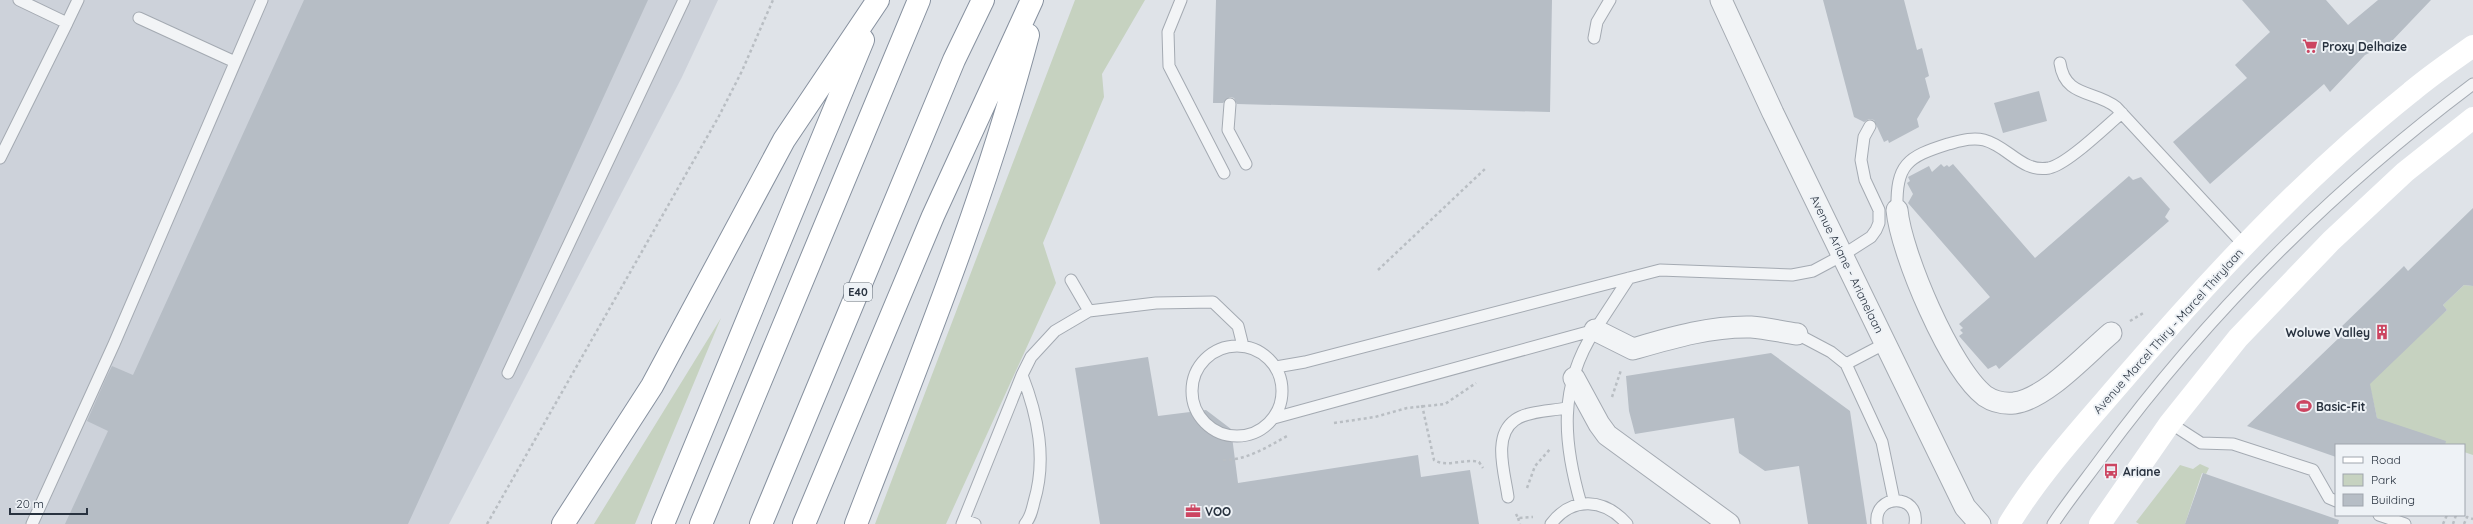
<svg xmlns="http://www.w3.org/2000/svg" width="2473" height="524" font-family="Quicksand,sans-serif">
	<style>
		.built { fill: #cdd2da }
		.green { fill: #c6d2c0 }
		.building { fill: #b6bdc5 }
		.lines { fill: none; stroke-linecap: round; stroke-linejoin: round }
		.lane-casing { stroke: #a4aab2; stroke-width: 13 }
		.street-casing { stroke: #a4aab2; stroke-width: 23 }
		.highway-casing { stroke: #87919f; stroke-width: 24 }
		.path { stroke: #b9bec3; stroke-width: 2.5; stroke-dasharray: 3 3; stroke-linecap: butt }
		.lane { stroke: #f2f4f6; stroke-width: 11 }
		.street { stroke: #f2f4f6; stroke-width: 21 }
		.secondary { stroke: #fff; stroke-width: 22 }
		.highway { stroke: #fff; stroke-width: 22 }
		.labels { text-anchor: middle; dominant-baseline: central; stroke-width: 4; stroke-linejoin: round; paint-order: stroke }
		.shield { fill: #eef2f6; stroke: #636c76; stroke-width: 1 }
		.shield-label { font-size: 11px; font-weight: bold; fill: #28323f }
		.poi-label { font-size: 12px; font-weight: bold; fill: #28323f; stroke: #eef2f6; text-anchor: start }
		.street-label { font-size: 12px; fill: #28323f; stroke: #eef2f6 }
	</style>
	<rect width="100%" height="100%" fill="#dfe3e8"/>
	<!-- built -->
	<path class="built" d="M 0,0 L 718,0 L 682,77 L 449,524 L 0,524 Z"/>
	<!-- green -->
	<path class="green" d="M 1075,0 L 1145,0 L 1102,74 L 1104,97 L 1043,243 L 1056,283 L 946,524 L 875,524 Z
		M 2464,285 L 2473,286 L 2473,455 L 2464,452 L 2464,445 L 2440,445 L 2377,418 L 2368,378 L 2447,310 L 2443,305 Z
		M 721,318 L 635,524 L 594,524 Z
		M 2200,464 L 2209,468 L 2206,474 L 2202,473 L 2185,524 L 2139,524 L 2136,522 L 2180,465 L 2193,469 Z"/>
	<!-- building -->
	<path class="building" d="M 304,0 L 648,0 L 408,524 L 65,524 L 108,431 L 87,421 L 106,378 L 112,366 L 133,375 Z
		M 1216,0 L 1552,0 L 1550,112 L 1237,104 L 1234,98 L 1230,97 L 1223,103 L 1213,103 Z
		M 1823,0 L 1904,0 L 1917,50 L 1922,48 L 1929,76 L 1925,78 L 1930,97 L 1917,119 L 1919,127 L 1889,143 L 1888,140 L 1884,142 L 1874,120 L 1869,119 L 1864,122 L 1854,117 Z
		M 2242,0 L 2326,0 L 2348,25 L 2378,0 L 2431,0 L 2390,43 L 2365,55 L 2330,92 L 2324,84 L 2210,184 L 2173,142 L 2247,78 L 2235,65 L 2270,32 Z
		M 2039,91 L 2047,121 L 2003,133 L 1994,103 Z
		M 1941,164 L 1944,167 L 1947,165 L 1949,167 L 1953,164 L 2035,258 L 2129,176 L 2133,180 L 2141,177 L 2170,209 L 2165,217 L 2169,221 L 1999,369 L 1996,365 L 1988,369 L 1959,336 L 1963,333 L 1960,330 L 1963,328 L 1959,324 L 1990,297 L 1908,203 L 1913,194 L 1907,183 L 1910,181 L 1908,177 L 1929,166 L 1932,172 Z
		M 2473,208 L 2473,286 L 2464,285 L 2443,305 L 2447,310 L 2370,384 L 2377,418 L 2446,441 L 2445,445 L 2336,445 L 2336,457 L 2247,426 L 2343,334 L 2338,330 L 2404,266 L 2408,271 Z
		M 1771,353 L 1850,411 L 1867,524 L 1808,524 L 1799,466 L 1765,471 L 1739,453 L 1734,418 L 1635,434 L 1629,411 L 1626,376 Z
		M 1148,357 L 1158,416 L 1206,410 L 1231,429 L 1238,483 L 1418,455 L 1421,477 L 1470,470 L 1479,524 L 1100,524 L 1075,368 Z
		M 2203,473 L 2339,520 L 2338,524 L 2185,524 Z"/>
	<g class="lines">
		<!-- lane casing -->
		<g class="lane-casing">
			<path id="lane" d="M 1181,0 L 1168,32 L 1169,66 L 1224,173
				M 139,18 L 235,62
				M 67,23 L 78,0
				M 1594,38 L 1597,22 L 1610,0
				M 2060,63 C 2065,98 2095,90 2116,107 L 2244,245
				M 1230,104 L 1228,130 L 1246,164
				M 0,158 L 67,23 L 19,0
				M 1897,210 C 1896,164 1907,157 1948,144 C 1960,141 1972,137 1984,140 C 2008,146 2022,173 2049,168 C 2068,164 2106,126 2122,113
				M 1071,280 L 1089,311
				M 1797,334 L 1831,352 L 1846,364 L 1882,442 L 1894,500
				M1192 391a45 45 0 1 1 90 0a45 45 0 1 1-90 0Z
				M 1846,364 L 1886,343
				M 1276,367 L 1305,362 L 1660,270 L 1792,275 L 1813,271 L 1843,255 L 1871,237 L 1876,230 L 1879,223 L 1879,210 L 1865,180 L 1861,160 L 1864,137 L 1870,126
				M 508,373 L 684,0
				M 1022,375 C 1038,416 1047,459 1034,502 C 1032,510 1031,517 1025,524
				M 1274,418 L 1595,330 L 1629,278
				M 2170,423 L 2201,443 L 2233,444 L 2313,470 L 2329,498 L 2336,501
				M 1508,497 C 1505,474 1492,436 1515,420 C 1527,411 1552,411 1566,408
				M 1581,504 C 1563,442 1558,387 1595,330
				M 2379,515 L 2405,524
				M 964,520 L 975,524
				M 32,524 L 114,344 L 262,0
				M 962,524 L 1022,375 L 1031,357 L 1055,331 L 1089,311 L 1156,303 L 1213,302 L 1238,326 L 1243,346
				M 1551,524 C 1572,496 1604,498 1627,524
				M 1877,524 C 1873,493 1920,493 1915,524
				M 2053,524 C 2068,501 2086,479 2102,457 C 2206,316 2333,189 2473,84"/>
		</g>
		<!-- street casing -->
		<g class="street-casing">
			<path id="street" d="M 1721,0 L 1773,113 L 1965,507 L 1980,524
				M 1897,210 C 1901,253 1950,369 1985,396 C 1994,402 2003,404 2014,403 C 2046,399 2086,354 2111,333
				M 1595,330 L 1633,349 C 1671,338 1711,326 1751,327 C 1766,328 1782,332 1797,334
				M 1574,378 L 1599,424 L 1607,435 L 1729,524"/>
		</g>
		<!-- highway casing -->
		<g class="highway-casing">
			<path id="highway" d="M 563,524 L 652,386 L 784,140 L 878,0
				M 663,524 L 863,40
				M 701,524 L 919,0
				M 761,524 L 954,60 L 983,0
				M 804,524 L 933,216 L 1032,0
				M 856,524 C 918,363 984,202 1028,35"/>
		</g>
		<!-- path -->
		<path class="path" d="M 1378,270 L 1487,167
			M 2130,321 L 2145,312
			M 1612,397 L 1621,370
			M 1422,405 L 1434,460 C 1446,468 1465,458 1479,462 L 1483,468
			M 1334,423 L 1375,417 L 1407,408 L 1445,404 L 1476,383
			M 1223,460 C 1248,460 1267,447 1289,435
			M 1527,488 L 1535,466 L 1551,448
			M 1516,514 L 1518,518 L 1533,517
			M 1518,518 L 1520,524
			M 487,524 L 719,116 L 742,71 L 773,0
			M 2443,524 L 2447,515
			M 2453,524 L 2456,515
			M 2464,524 L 2467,517 L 2473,519"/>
		<!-- lane -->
		<use href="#lane" class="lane"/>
		<!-- street -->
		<use href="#street" class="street"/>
		<!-- secondary -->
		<path class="secondary" d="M 2009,524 C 2042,470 2087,422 2128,374 C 2215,273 2307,175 2411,92 C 2431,75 2452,61 2473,46
			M 2100,524 L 2170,423 L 2238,338 L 2331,241 L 2405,172 L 2473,118"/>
		<!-- highway -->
		<use href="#highway" class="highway"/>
	</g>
	<!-- icons -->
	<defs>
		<g id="supermarket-bare" transform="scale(1.2)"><path d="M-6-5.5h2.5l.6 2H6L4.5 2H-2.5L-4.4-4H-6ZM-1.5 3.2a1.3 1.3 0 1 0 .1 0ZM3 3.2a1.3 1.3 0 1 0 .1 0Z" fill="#cc4561" stroke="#eef2f6" stroke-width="2.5" paint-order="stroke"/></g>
		<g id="building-bare" transform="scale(1.2)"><path d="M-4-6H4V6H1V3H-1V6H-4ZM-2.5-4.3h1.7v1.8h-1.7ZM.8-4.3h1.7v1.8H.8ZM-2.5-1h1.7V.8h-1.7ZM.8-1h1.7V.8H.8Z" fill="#cc4561" stroke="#eef2f6" stroke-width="2.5" paint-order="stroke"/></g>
		<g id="stadium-bare" transform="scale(1.2)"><path d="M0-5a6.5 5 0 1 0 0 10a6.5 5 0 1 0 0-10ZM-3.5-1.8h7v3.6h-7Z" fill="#cc4561" stroke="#eef2f6" stroke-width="2.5" paint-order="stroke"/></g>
		<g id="bus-bare" transform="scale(1.2)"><path d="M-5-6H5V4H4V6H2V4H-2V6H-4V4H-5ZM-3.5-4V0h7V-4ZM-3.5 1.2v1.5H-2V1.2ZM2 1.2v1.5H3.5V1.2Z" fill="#cc4561" stroke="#eef2f6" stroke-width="2.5" paint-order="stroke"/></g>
		<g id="office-bare" transform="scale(1.2)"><path d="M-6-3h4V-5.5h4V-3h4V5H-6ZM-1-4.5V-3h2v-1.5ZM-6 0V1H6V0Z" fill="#cc4561" stroke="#eef2f6" stroke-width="2.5" paint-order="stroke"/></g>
	</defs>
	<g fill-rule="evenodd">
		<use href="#supermarket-bare" x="2310" y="46"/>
		<use href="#building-bare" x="2382" y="332"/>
		<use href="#stadium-bare" x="2304" y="406"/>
		<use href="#bus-bare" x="2111" y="471"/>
		<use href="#office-bare" x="1193" y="511"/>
	</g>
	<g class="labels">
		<!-- shield labels -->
		<rect class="shield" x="844" y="283" width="28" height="18" rx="3"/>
		<g class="shield-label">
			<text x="858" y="292">E40</text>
		</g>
		<!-- poi labels -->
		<g class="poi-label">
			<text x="2322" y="46">Proxy Delhaize</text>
			<text x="2370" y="332" text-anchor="end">Woluwe Valley</text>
			<text x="2316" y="406">Basic-Fit</text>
			<text x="2123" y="471">Ariane</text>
			<text x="1205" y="511">VOO</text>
		</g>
		<!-- street labels -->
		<g class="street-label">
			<text transform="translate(1847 264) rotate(64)">Avenue Ariane - Arianelaan</text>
			<text transform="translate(2168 331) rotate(-48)">Avenue Marcel Thiry - Marcel Thirylaan</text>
		</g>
	</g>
	<!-- legend -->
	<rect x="2335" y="444" width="130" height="72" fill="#eef2f6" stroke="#9fa5ad"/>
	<rect x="2343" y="457" width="20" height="6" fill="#ffffff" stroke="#9fa5ad"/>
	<text x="2371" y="464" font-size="12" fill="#28323f">Road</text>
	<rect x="2343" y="474" width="20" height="12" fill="#c6d2c0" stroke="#9fa5ad"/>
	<text x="2371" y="484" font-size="12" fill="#28323f">Park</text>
	<rect x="2343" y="494" width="20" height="12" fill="#b6bdc5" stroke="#9fa5ad"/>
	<text x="2371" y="504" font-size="12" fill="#28323f">Building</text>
	<!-- scale -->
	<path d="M10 508v6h77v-6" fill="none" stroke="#28323f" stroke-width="2"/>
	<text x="16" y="508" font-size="12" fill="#28323f" stroke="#eef2f6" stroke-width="3" paint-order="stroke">20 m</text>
</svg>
